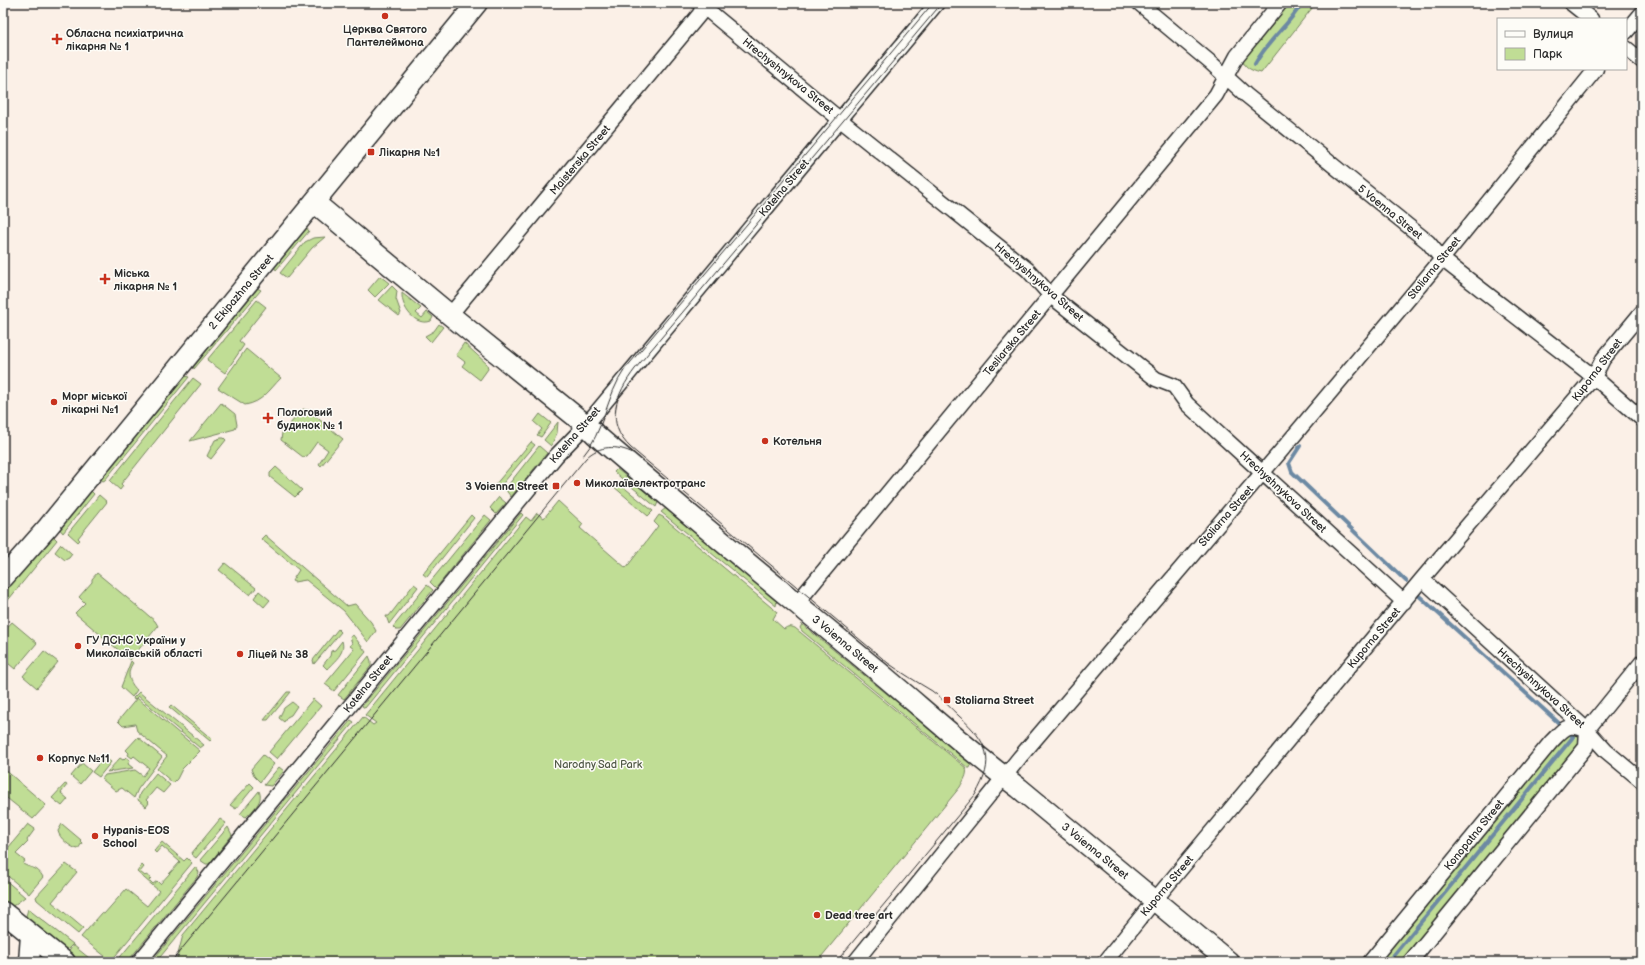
<svg xmlns="http://www.w3.org/2000/svg" width="1645" height="965" font-family="'Balsamiq Sans',sans-serif">
	<style>
		.green { fill: #c0dd95; stroke: #768460 }
		.lines { fill: none; stroke-linecap: round; stroke-linejoin: round }
		.stream { stroke: #6c89a3; stroke-width: 4 }
		.street-casing { stroke: #2b2b2b; stroke-width: 17 }
		.secondary-casing { stroke: #2b2b2b; stroke-width: 23 }
		.street { stroke: #fdfcf7; stroke-width: 14 }
		.secondary { stroke: #fdfcf7; stroke-width: 20 }
		.tram { stroke: #2b2b2b; stroke-width: 1 }
		.poi-dot { fill: #c8321e; stroke: #fdfcf7; stroke-width: 1.5 }
		.labels { text-anchor: middle; dominant-baseline: central; stroke-width: 3; stroke-linejoin: round; paint-order: stroke }
		.poi-label { font-size: 11px; font-weight: bold; fill: #2b2b2b; stroke: #fdfcf7; text-anchor: start }
		.street-label { font-size: 11px; fill: #2b2b2b; stroke: #fdfcf7 }
		.park-label { font-size: 11px; fill: #505846; stroke: #fdfcf7 }
	</style>
	<rect width="100%" height="100%" fill="#fbf0e7"/>
	<filter id="ink" filterUnits="userSpaceOnUse"><feTurbulence type="fractalNoise" baseFrequency=".025" numOctaves="2"/><feDisplacementMap in="SourceGraphic" scale="8" xChannelSelector="R" yChannelSelector="G"/><feConvolveMatrix kernelMatrix="1 2 1 2 8 2 1 2 1" color-interpolation-filters="sRGB"/></filter>
	<g filter="url(#ink)">
		<!-- green -->
		<path class="green" d="M 1283,3 L 1316,3 L 1261,73 C 1249,70 1244,67 1240,55 Z
			M 305,226 L 309,231 L 276,270 L 273,265 Z
			M 325,237 L 312,248 L 287,278 L 280,273 L 305,242 L 313,238 Z
			M 380,276 L 389,283 L 375,297 L 368,290 Z
			M 392,286 L 397,291 L 396,299 L 401,313 L 399,316 L 379,300 Z
			M 255,287 L 261,290 L 194,369 L 193,364 Z
			M 402,293 L 421,308 L 416,313 L 422,318 L 427,312 L 433,317 L 431,321 C 415,327 401,307 402,293 Z
			M 257,300 L 266,307 L 239,341 L 244,345 L 225,373 L 207,360 L 222,342 L 223,342 L 224,340 Z
			M 439,324 L 443,327 L 431,342 L 425,336 L 434,331 Z
			M 464,343 L 487,364 L 488,369 L 480,380 L 462,366 L 465,362 L 456,355 Z
			M 246,349 L 281,378 C 269,390 263,402 245,405 L 218,388 Z
			M 185,376 L 189,377 L 105,480 L 103,481 L 98,478 L 181,377 Z
			M 193,378 L 201,384 L 121,484 L 123,486 L 120,490 L 110,481 Z
			M 221,403 L 235,414 L 237,425 L 235,429 L 190,441 Z
			M 303,409 L 308,410 L 343,439 L 321,466 L 319,464 L 328,450 L 317,442 L 307,456 L 303,457 L 281,440 L 282,433 Z
			M 540,414 L 551,423 L 541,437 L 537,435 L 542,429 L 534,422 Z
			M 558,422 L 557,433 L 551,446 L 544,440 Z
			M 221,438 L 224,438 L 226,440 L 211,459 L 207,456 L 215,440 Z
			M 531,442 L 535,445 L 499,488 L 495,485 Z
			M 539,446 L 547,453 L 511,497 L 505,489 Z
			M 276,467 L 302,490 L 295,497 L 270,477 L 270,473 Z
			M 617,469 L 658,502 L 656,507 L 614,472 Z
			M 617,483 L 621,485 L 653,511 L 648,516 L 613,486 Z
			M 89,489 L 94,494 L 63,533 L 58,527 Z
			M 99,495 L 107,502 L 78,538 L 80,540 L 78,542 L 68,533 Z
			M 499,497 L 506,503 L 496,514 L 490,508 Z
			M 558,501 L 583,524 L 580,528 L 626,568 L 658,526 L 654,522 L 659,515 L 663,517 L 777,612 L 773,619 L 784,629 C 788,626 790,626 795,628 L 966,768 C 968,775 963,781 960,787 L 817,962 L 176,962 L 183,935 L 363,717 L 373,725 L 376,723 L 365,715 L 526,517 L 531,521 L 537,513 L 544,518 Z
			M 666,508 L 773,595 L 777,600 L 776,606 L 661,512 Z
			M 521,513 L 523,515 L 365,708 L 362,706 Z
			M 471,515 L 474,518 L 427,577 L 423,574 Z
			M 485,515 L 491,520 L 436,588 L 430,582 Z
			M 265,535 L 347,606 L 355,604 L 371,622 L 376,631 L 368,642 L 344,611 L 306,580 L 294,582 L 292,581 L 299,570 L 261,539 Z
			M 50,537 L 54,537 L 57,540 L 5,604 L 3,602 L 3,594 Z
			M 61,544 L 72,554 L 69,558 L 65,560 L 55,552 Z
			M 225,563 L 256,588 L 250,595 L 219,570 Z
			M 97,573 L 155,621 L 158,626 L 130,660 L 75,613 L 85,603 L 79,597 L 92,582 L 92,579 Z
			M 414,584 L 418,587 L 389,624 L 386,616 L 389,616 Z
			M 427,585 L 433,590 L 400,630 L 396,630 L 393,627 Z
			M 259,591 L 270,600 L 264,607 L 254,598 Z
			M 12,622 L 37,643 L 15,669 L 3,659 L 3,632 Z
			M 802,624 L 970,762 L 971,764 L 970,768 L 968,768 L 802,631 L 800,628 Z
			M 338,629 L 341,632 L 314,664 L 313,660 Z
			M 353,635 L 366,652 L 334,691 L 325,684 L 354,649 L 350,646 L 352,643 L 350,637 Z
			M 342,641 C 346,653 334,661 327,669 L 323,665 L 330,656 L 331,651 L 335,650 Z
			M 44,651 L 58,662 L 37,688 L 23,676 Z
			M 369,656 L 371,661 L 371,666 L 344,699 L 338,695 Z
			M 131,661 L 133,663 C 126,673 129,682 137,690 L 132,697 L 121,687 Z
			M 139,692 L 204,745 L 200,748 L 138,696 L 134,700 L 133,698 Z
			M 287,692 L 291,692 L 268,720 L 264,720 Z
			M 137,698 L 200,751 L 182,769 L 177,779 L 173,783 L 157,769 L 167,756 L 137,731 L 135,724 L 123,726 L 118,721 Z
			M 313,699 L 321,706 L 277,759 L 269,752 Z
			M 292,702 L 297,706 L 291,715 L 287,717 L 284,722 L 279,718 L 284,708 Z
			M 171,705 L 212,739 L 210,741 L 169,707 Z
			M 351,720 L 354,722 L 156,962 L 151,962 Z
			M 1571,728 L 1583,730 L 1583,743 L 1402,962 L 1374,962 Z
			M 138,737 L 162,757 L 138,789 L 134,798 L 122,788 L 116,791 L 102,779 L 105,775 L 135,770 L 143,776 L 149,768 L 134,756 L 132,758 L 128,755 L 129,753 L 126,750 Z
			M 263,755 L 274,764 L 260,782 L 254,776 L 251,769 Z
			M 104,757 L 111,762 L 99,777 L 92,772 Z
			M 126,757 L 130,760 L 128,764 L 133,768 L 107,772 L 120,758 L 123,760 Z
			M 82,763 L 91,771 L 80,784 L 71,776 Z
			M 279,767 L 284,771 L 271,786 L 264,785 Z
			M 3,768 L 46,805 L 33,819 L 3,795 Z
			M 156,773 L 170,785 L 163,793 L 156,788 L 146,800 L 149,803 L 146,807 L 138,800 L 140,793 Z
			M 250,783 L 254,787 L 236,809 L 230,805 Z
			M 65,784 L 67,785 L 61,793 L 68,799 L 62,806 L 52,798 Z
			M 259,791 C 264,801 253,810 246,817 L 240,814 Z
			M 220,819 L 226,823 L 196,858 L 191,854 Z
			M 28,824 L 35,829 L 27,840 L 28,842 L 16,854 L 25,861 L 23,864 C 31,869 37,866 43,877 L 29,894 L 3,872 L 3,854 Z
			M 62,824 L 81,840 L 80,841 L 82,843 L 78,849 C 71,848 59,838 58,831 Z
			M 228,827 L 232,835 L 209,864 L 206,864 L 200,860 Z
			M 162,842 L 184,861 L 187,858 L 192,863 L 111,961 L 81,937 L 102,913 L 104,914 L 126,889 L 147,906 L 159,891 L 137,872 L 142,865 L 144,867 L 140,872 L 145,876 L 146,875 L 151,878 L 149,880 L 153,884 L 157,881 L 160,884 L 180,862 L 162,846 L 156,853 L 154,851 Z
			M 66,864 L 77,872 L 52,902 L 83,928 L 78,934 L 37,900 L 36,897 Z
			M 195,867 L 199,872 L 197,877 L 127,962 L 116,962 Z
			M 3,878 L 25,897 L 10,908 L 3,902 Z
			M 28,909 L 73,944 L 66,951 L 27,921 L 26,916 Z
			M 73,945 L 94,962 L 79,962 L 68,953 Z"/>
		<g class="lines">
			<!-- stream -->
			<path class="stream" d="M 1255,64 C 1267,41 1289,25 1302,3
				M 1300,446 L 1289,463 L 1292,472 L 1406,581
				M 1417,594 L 1562,726
				M 1388,962 L 1573,737 L 1568,731"/>
			<!-- street casing -->
			<g class="street-casing">
				<path id="street" d="M 699,3 L 843,122 L 1028,270 L 1051,296 L 1156,379 L 1174,386 L 1187,404 L 1404,602
					M 1139,3 L 1211,63 L 1246,95 L 1428,242 L 1442,259 L 1594,377 L 1642,419
					M 1571,3 L 1591,19
					M 1626,32 L 1642,13
					M 1626,48 L 1642,61
					M 450,315 L 699,15 L 707,3
					M 1422,579 L 1587,730 L 1606,751 L 1642,781
					M 797,603 L 1216,95 L 1237,56 L 1280,3
					M 139,962 L 556,456 L 586,425 L 937,3
					M 855,962 L 1020,757 L 1281,451 L 1442,259 L 1596,69
					M 1105,962 L 1154,901 L 1422,579 L 1594,377 L 1603,359 L 1642,312
					M 1370,962 L 1551,742 C 1566,727 1566,723 1587,730
					M 1410,962 L 1586,747 L 1587,730 L 1642,662"/>
			</g>
			<!-- secondary casing -->
			<g class="secondary-casing">
				<path id="secondary" d="M 314,202 L 450,315 L 586,425 L 596,435 C 685,512 777,587 867,662 C 918,704 966,749 1019,788 L 1229,962
					M 3,578 L 48,527 L 477,3
					M 3,912 L 65,962
					M 29,962 L 31,935"/>
			</g>
			<!-- street -->
			<use href="#street" class="street"/>
			<!-- secondary -->
			<use href="#secondary" class="secondary"/>
			<!-- tram -->
			<path class="tram" d="M 583,456 C 604,432 606,396 625,369 L 933,3
				M 171,962 L 586,458 C 599,445 617,445 633,453
				M 836,962 L 975,795 C 996,760 988,742 959,716 C 950,708 942,698 932,691 C 917,682 902,673 888,663 L 631,448 C 604,423 616,394 635,369 L 942,3"/>
		</g>
	</g>
	<!-- markers -->
	<g class="poi-dot">
		<circle cx="385" cy="16" r="4"/>
		<path d="M55 33h4v4h4v4h-4v4h-4v-4h-4v-4h4z"/>
		<rect x="367" y="148" width="8" height="8" rx="2"/>
		<path d="M103 273h4v4h4v4h-4v4h-4v-4h-4v-4h4z"/>
		<circle cx="54" cy="402" r="4"/>
		<path d="M266 412h4v4h4v4h-4v4h-4v-4h-4v-4h4z"/>
		<circle cx="765" cy="441" r="4"/>
		<circle cx="577" cy="483" r="4"/>
		<rect x="552" y="482" width="8" height="8" rx="2"/>
		<circle cx="78" cy="646" r="4"/>
		<circle cx="240" cy="654" r="4"/>
		<rect x="943" y="696" width="8" height="8" rx="2"/>
		<circle cx="40" cy="758" r="4"/>
		<circle cx="95" cy="836" r="4"/>
		<circle cx="817" cy="915" r="4"/>
	</g>
	<g class="labels">
		<!-- poi labels -->
		<g class="poi-label">
			<text x="385" y="29" text-anchor="middle">Церква Святого<tspan x="385" dy="13">Пантелеймона</tspan></text>
			<text x="66" y="33">Обласна психіатрична<tspan x="66" dy="13">лікарня № 1</tspan></text>
			<text x="379" y="152">Лікарня №1</text>
			<text x="114" y="273">Міська<tspan x="114" dy="13">лікарня № 1</tspan></text>
			<text x="62" y="396">Морг міської<tspan x="62" dy="13">лікарні №1</tspan></text>
			<text x="277" y="412">Пологовий<tspan x="277" dy="13">будинок № 1</tspan></text>
			<text x="773" y="441">Котельня</text>
			<text x="585" y="483">Миколаївелектротранс</text>
			<text x="548" y="486" text-anchor="end">3 Voienna Street</text>
			<text x="86" y="640">ГУ ДСНС України у<tspan x="86" dy="13">Миколаївській області</tspan></text>
			<text x="248" y="654">Ліцей № 38</text>
			<text x="955" y="700">Stoliarna Street</text>
			<text x="48" y="758">Корпус №11</text>
			<text x="103" y="830">Hypanis-EOS<tspan x="103" dy="13">School</tspan></text>
			<text x="825" y="915">Dead tree art</text>
		</g>
		<!-- street labels -->
		<g class="street-label">
			<text transform="translate(788 76) rotate(39)">Hrechyshnykova Street</text>
			<text transform="translate(580 160) rotate(-50)">Maisterska Street</text>
			<text transform="translate(784 188) rotate(-50)">Kotelna Street</text>
			<text transform="translate(1390 212) rotate(39)">5 Voenna Street</text>
			<text transform="translate(1434 268) rotate(-51)">Stoliarna Street</text>
			<text transform="translate(1039 282) rotate(41)">Hrechyshnykova Street</text>
			<text transform="translate(241 292) rotate(-50)">2 Ekipazhna Street</text>
			<text transform="translate(1012 343) rotate(-50)">Tesliarska Street</text>
			<text transform="translate(1597 370) rotate(-53)">Kuporna Street</text>
			<text transform="translate(575 435) rotate(-49)">Kotelna Street</text>
			<text transform="translate(1283 492) rotate(43)">Hrechyshnykova Street</text>
			<text transform="translate(1226 516) rotate(-49)">Stoliarna Street</text>
			<text transform="translate(1374 638) rotate(-50)">Kuporna Street</text>
			<text transform="translate(845 644) rotate(40)">3 Voienna Street</text>
			<text transform="translate(368 684) rotate(-51)">Kotelna Street</text>
			<text transform="translate(1541 688) rotate(42)">Hrechyshnykova Street</text>
			<text transform="translate(1474 835) rotate(-51)">Konopatna Street</text>
			<text transform="translate(1095 851) rotate(39)">3 Voienna Street</text>
			<text transform="translate(1167 886) rotate(-50)">Kuporna Street</text>
		</g>
		<!-- park labels -->
		<g class="park-label">
			<text x="598" y="764">Narodny Sad Park</text>
		</g>
	</g>
	<!-- margin -->
	<rect width="1645" height="965" fill="none" stroke="#fdfcf7" stroke-width="16"/>
	<rect x="8" y="8" width="1629" height="949" fill="none" stroke="#2b2b2b" stroke-width="1.5" filter="url(#ink)"/>
	<!-- legend -->
	<rect x="1497" y="18" width="130" height="52" fill="#fdfcf7" stroke="#a9a8a5"/>
	<rect x="1505" y="31" width="20" height="6" fill="#fdfcf7" stroke="#a9a8a5"/>
	<text x="1533" y="38" font-size="12" fill="#2b2b2b">Вулиця</text>
	<rect x="1505" y="48" width="20" height="12" fill="#c0dd95" stroke="#a9a8a5"/>
	<text x="1533" y="58" font-size="12" fill="#2b2b2b">Парк</text>
</svg>
